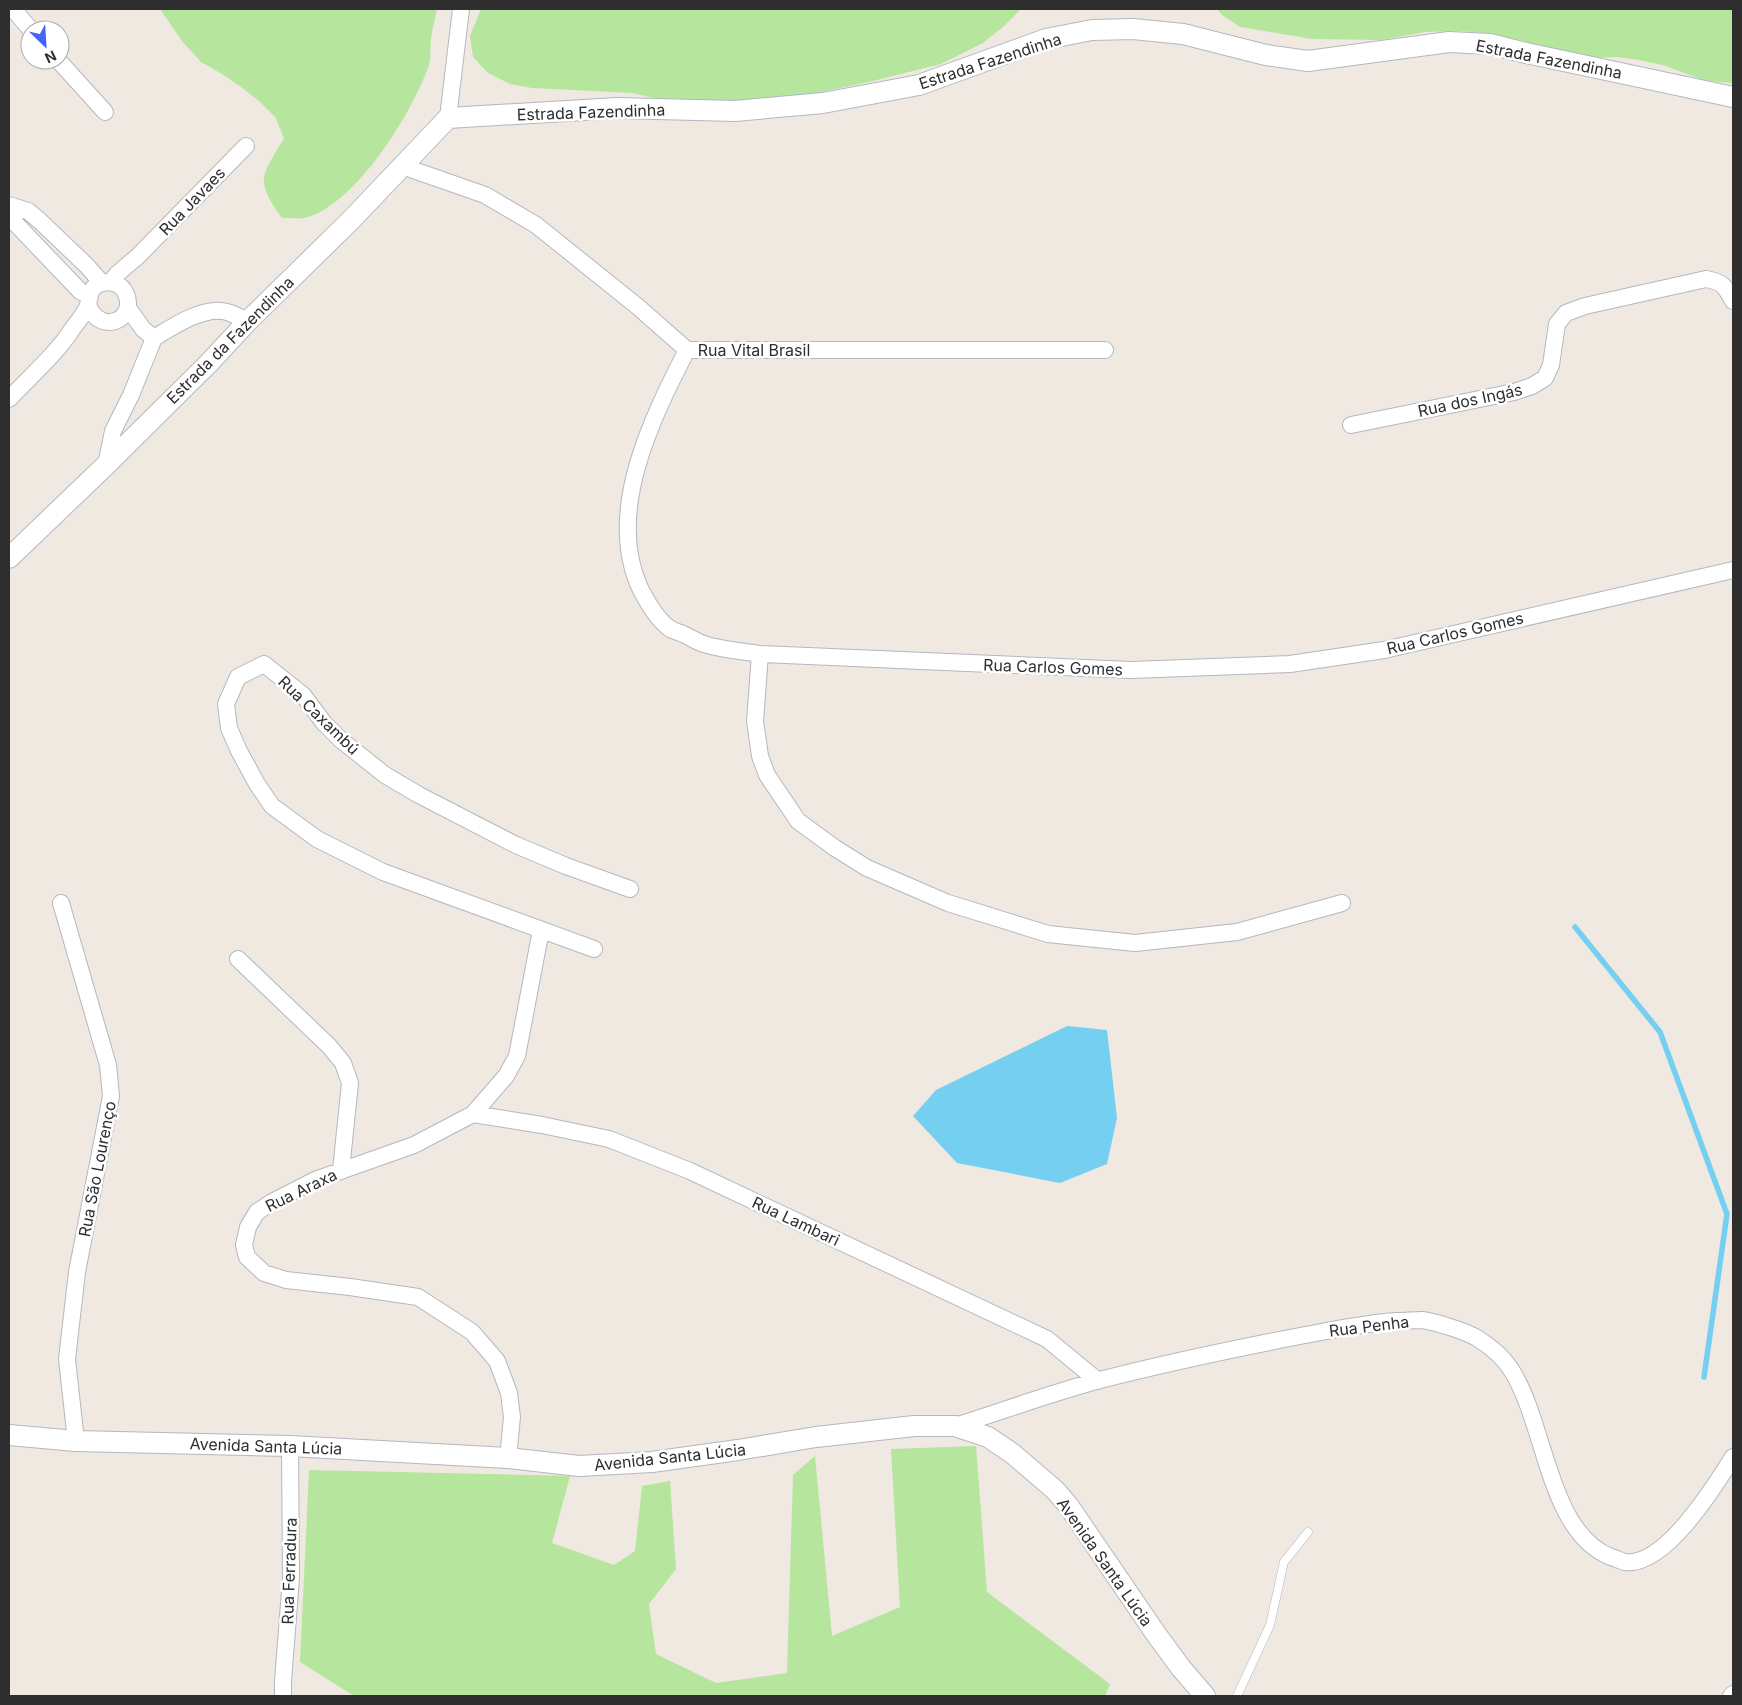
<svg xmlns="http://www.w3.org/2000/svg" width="1742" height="1705" font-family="Inter,sans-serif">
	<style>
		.green { fill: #b6e59e }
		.water { fill: #75cff0 }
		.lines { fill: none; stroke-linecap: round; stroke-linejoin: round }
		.stream { stroke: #75cff0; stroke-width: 5.5 }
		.service-casing { stroke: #b4b7c1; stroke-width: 9 }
		.minor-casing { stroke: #b4b7c1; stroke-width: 18 }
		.tertiary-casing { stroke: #b4b7c1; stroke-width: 22 }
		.service { stroke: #fff; stroke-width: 8 }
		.minor { stroke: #fff; stroke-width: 16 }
		.tertiary { stroke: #fff; stroke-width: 20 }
		.labels { text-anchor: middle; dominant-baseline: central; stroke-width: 5; stroke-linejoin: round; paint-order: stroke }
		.street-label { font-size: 16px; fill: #2e2e2e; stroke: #fff }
	</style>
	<rect width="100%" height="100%" fill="#efe9e1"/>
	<!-- green -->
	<path class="green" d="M 160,9 L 437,9 C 435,19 432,29 431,39 C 430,47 431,57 429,65 C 412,113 357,204 305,218 C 298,219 289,218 282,218 C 275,208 263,192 264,178 C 265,168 278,148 284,139 L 276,118 L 259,101 L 241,87 L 222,74 L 201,62 L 182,41 Z
		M 481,9 L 1021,9 L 1003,27 L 983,43 L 941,64 L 873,81 L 788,99 L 721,106 L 654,98 L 632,93 L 532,88 L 510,84 L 488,73 L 473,57 L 470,36 Z
		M 1217,9 L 1733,9 L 1733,83 L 1706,81 L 1663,65 L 1639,60 L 1617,57 L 1594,58 L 1551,51 L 1528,42 L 1483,33 L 1461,31 L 1425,32 L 1381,40 L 1312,39 L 1240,27 L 1222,15 Z
		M 976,1446 L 987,1592 L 1110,1684 L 1105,1696 L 354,1696 L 300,1662 L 309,1470 L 570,1476 L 552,1543 L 614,1565 L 635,1551 L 642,1486 L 670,1481 L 676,1569 L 649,1604 L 656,1654 L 716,1683 L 787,1673 L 793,1475 L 815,1456 L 832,1636 L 900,1607 L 891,1449 Z"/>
	<!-- water -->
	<path class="water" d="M 1067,1026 L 1107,1030 L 1117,1118 L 1107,1164 L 1060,1183 L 957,1163 L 913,1116 L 936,1090 Z"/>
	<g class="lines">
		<!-- stream -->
		<path class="stream" d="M 1575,927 L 1660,1032 L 1727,1214 L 1704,1377"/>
		<!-- service casing -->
		<g class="service-casing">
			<path id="service" d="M 1237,1696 L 1270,1625 L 1284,1562 L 1308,1532"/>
		</g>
		<!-- minor casing -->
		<g class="minor-casing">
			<path id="minor" d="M 13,9 L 31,30
				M 58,60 L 105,112
				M 448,118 L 461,9
				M 402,166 L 485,195 L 536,225 L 637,306 L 687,350 L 1105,350
				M 9,205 L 28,211 L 40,221 L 87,266 L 102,283
				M 9,209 L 16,224 L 80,291 L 89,296
				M 111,282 L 117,274 L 137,257 L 246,146
				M 128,308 L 143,329 L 154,338
				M 154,338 C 172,327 205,305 227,312 C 234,314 241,318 248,321
				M 687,350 C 652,418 605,512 640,588 C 647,602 657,619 669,628 C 673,631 679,632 683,634 C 690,637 697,642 704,644 C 722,650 742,651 760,654 L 1131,670 L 1290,664 L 1384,650 L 1733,570
				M 9,399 C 29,378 58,352 73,328 C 78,321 86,312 88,305 C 90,297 89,290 97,285 C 107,279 122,283 126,294 C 137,320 100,336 88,305
				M 1351,425 L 1514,392 L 1532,386 L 1545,378 L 1551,365 L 1557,324 L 1566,313 L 1585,306 L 1706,279 C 1723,282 1725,286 1733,301
				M 106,465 L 113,431 L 131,395 L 154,338
				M 760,654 L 755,721 L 760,756 L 767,775 L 798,821 L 835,848 L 867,868 L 948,903 L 1048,934 L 1135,943 L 1237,932 L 1342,903
				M 61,903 L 108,1065 L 111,1096 L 77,1272 L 67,1359 L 76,1441
				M 594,949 L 383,872 L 317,839 L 272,806 L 257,784 L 239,751 L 229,728 L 226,704 L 238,677 L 264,664 L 303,695 L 324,723 L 341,740 L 385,775 L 419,795 L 516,845 L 566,866 L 630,889
				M 238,959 L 329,1046 L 343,1063 L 350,1083 L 341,1170
				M 473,1114 L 542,1125 L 609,1139 L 690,1171 L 1047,1339 L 1098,1381
				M 955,1426 C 1003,1411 1051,1393 1100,1380 C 1166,1363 1233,1349 1300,1336 C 1333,1330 1364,1323 1397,1321 C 1405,1321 1414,1320 1422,1320 C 1436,1322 1465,1331 1477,1338 C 1488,1345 1503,1357 1510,1368 C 1546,1421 1547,1532 1611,1557 C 1615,1558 1621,1561 1625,1562 C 1665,1567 1715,1486 1733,1457
				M 508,1458 L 512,1417 L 509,1393 L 497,1361 L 472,1332 L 418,1297 L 350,1287 L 286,1280 L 264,1273 L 247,1257 L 244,1245 L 248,1227 L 257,1212 L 272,1202 L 315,1180 L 414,1145 L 473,1114 L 506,1076 L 517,1056 L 541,930
				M 283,1696 L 283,1681 L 291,1578 L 290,1446
				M 1731,1696 L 1733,1694"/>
		</g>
		<!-- tertiary casing -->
		<g class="tertiary-casing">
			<path id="tertiary" d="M 9,558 L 106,465 L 209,363 L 248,321 L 351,220 L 448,118 L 617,108 L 735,111 L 823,103 L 919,85 L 1046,39 L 1092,30 L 1133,29 L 1183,34 L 1266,55 L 1308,61 L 1449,42 L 1490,44 L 1526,53 L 1733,97
				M 9,1435 L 76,1441 L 290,1446 L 508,1458 L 579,1466 L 652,1462 L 738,1450 L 816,1437 L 914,1426 L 955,1426 L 988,1437 L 1013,1454 L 1055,1490 L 1068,1505 L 1156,1634 L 1181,1668 L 1205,1696"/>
		</g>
		<!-- service -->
		<use href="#service" class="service"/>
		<!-- minor -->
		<use href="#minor" class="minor"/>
		<!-- tertiary -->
		<use href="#tertiary" class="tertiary"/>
	</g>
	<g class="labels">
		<!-- street labels -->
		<g class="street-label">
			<text transform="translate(1549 59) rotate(11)">Estrada Fazendinha</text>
			<text transform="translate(990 61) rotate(-18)">Estrada Fazendinha</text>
			<text transform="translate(591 112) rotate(-2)">Estrada Fazendinha</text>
			<text transform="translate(192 201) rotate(-46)">Rua Javaes</text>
			<text transform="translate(230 340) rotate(-45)">Estrada da Fazendinha</text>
			<text x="754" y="350">Rua Vital Brasil</text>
			<text transform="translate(1470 400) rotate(-12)">Rua dos Ingás</text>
			<text transform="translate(1455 633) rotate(-13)">Rua Carlos Gomes</text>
			<text transform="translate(1053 667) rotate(2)">Rua Carlos Gomes</text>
			<text transform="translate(319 715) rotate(44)">Rua Caxambú</text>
			<text transform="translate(97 1169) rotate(-79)">Rua São Lourenço</text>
			<text transform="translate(301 1190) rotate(-26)">Rua Araxa</text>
			<text transform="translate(796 1221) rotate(25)">Rua Lambari</text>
			<text transform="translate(1369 1326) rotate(-7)">Rua Penha</text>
			<text transform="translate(266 1446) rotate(2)">Avenida Santa Lúcia</text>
			<text transform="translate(670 1457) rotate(-6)">Avenida Santa Lúcia</text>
			<text transform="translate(1105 1562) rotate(55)">Avenida Santa Lúcia</text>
			<text transform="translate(289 1571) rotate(-88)">Rua Ferradura</text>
		</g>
	</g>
	<!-- border -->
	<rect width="1742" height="1705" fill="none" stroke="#2e2e2e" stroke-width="20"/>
	<!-- north arrow -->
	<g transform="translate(45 45) rotate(155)"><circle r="24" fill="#ffffff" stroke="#ababab"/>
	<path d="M0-4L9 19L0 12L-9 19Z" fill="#4264fb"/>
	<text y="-8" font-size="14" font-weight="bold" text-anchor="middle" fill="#2e2e2e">N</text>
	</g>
</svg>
